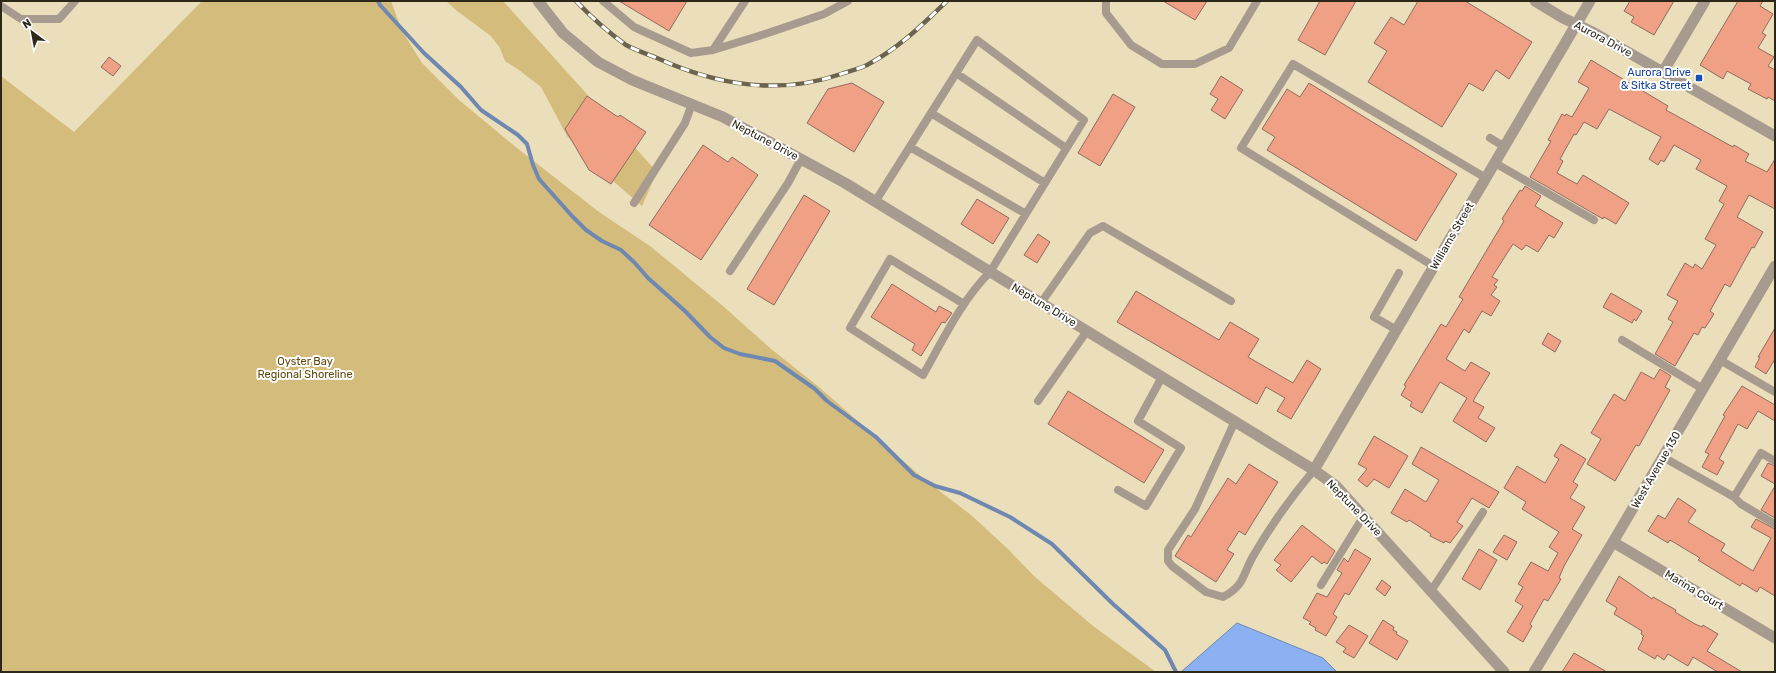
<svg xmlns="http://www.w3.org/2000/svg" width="1776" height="673" font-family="Rubik,sans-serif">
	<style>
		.green { fill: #d4bd7c }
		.water { fill: #8cb1f2; stroke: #6f88b1 }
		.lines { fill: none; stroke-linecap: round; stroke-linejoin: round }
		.stream { stroke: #6f88b1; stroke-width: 4 }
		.building { fill: #efa085; stroke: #906c60 }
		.service { stroke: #a79a8f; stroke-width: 8 }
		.minor { stroke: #a79a8f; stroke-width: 11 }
		.tertiary { stroke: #a79a8f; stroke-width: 11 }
		.rail-casing { stroke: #6b634e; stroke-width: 4.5 }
		.rail { stroke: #fff; stroke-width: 3; stroke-dasharray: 9; stroke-linecap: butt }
		.transit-dot { fill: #1a4fb4; stroke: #fff; stroke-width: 1.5 }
		.labels { text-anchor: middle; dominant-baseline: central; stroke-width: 4; stroke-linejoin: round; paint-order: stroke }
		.street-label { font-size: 11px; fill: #2c2719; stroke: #fff }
		.transit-label { font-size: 11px; fill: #164399; stroke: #fff; text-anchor: end }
		.park-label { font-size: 11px; fill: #5c490b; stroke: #fff }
	</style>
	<rect width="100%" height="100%" fill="#ebdeba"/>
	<!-- green -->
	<path class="green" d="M 202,1 L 391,1 L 402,31 L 422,63 L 459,100 L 517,148 L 599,212 L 650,246 L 723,306 L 770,348 L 819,387 L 925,480 L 971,515 L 1008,549 L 1034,576 L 1093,626 L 1156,672 L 1,672 L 1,76 L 74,132 Z
		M 446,1 L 503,1 L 657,172 L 642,206 L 591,162 L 567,136 L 541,87 L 519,70 L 505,61 L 500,48 L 491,36 L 457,11 Z"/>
	<!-- water -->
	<path class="water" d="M 1237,623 L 1323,658 L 1337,672 L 1181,672 Z"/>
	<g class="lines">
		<!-- stream -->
		<path class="stream" d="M 378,1 L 380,5 L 424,53 L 461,87 L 481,110 L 518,135 L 527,144 L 533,165 L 539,179 L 572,216 L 586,230 L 602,241 L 621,250 L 634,262 L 648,278 L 685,311 L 710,337 L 724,348 L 740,354 L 775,361 L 815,389 L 827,401 L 876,437 L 914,475 L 935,486 L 960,493 L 1010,517 L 1052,544 L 1113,604 L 1165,650 L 1176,672"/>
	</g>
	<!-- building -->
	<path class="building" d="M 619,1 L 687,1 L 669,31 Z
		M 1163,1 L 1207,1 L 1195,20 Z
		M 1320,1 L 1356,1 L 1325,55 L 1298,40 Z
		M 1418,1 L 1465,1 L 1532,42 L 1509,79 L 1496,70 L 1483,91 L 1469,83 L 1442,127 L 1368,82 L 1387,51 L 1374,43 L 1391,17 L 1404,25 Z
		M 1630,1 L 1674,1 L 1654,35 L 1631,22 L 1634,17 L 1624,11 Z
		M 1738,1 L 1763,1 L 1760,6 L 1773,14 L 1762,33 L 1766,35 L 1758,48 L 1774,57 L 1768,66 L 1775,70 L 1775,101 L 1768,97 L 1767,99 L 1748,89 L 1751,84 L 1727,71 L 1723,79 L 1700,65 Z
		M 109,57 L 121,66 L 113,76 L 101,67 Z
		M 1591,60 L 1668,106 L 1666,110 L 1733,147 L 1734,145 L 1749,154 L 1745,161 L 1767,172 L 1775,159 L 1775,209 L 1749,195 L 1737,217 L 1763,232 L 1754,248 L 1752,247 L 1730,287 L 1725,284 L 1710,311 L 1714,314 L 1705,328 L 1702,327 L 1698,335 L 1694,333 L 1675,366 L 1655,354 L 1673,322 L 1668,319 L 1678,301 L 1667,295 L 1685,263 L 1693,268 L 1695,264 L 1702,269 L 1716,245 L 1705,239 L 1724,204 L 1719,201 L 1727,186 L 1696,169 L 1701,160 L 1674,145 L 1664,162 L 1661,160 L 1658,165 L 1649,159 L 1661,137 L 1609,109 L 1597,129 L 1584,122 L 1576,135 L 1574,134 L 1560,159 L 1563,161 L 1557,173 L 1577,184 L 1583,175 L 1629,203 L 1616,224 L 1604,217 L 1603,219 L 1530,177 L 1551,141 L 1548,140 L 1562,114 L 1565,116 L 1566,114 L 1572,117 L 1589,88 L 1578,82 Z
		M 1221,76 L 1243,90 L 1225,119 L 1211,110 L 1218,99 L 1210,94 Z
		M 852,83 L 884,102 L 854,152 L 807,123 L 828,89 Z
		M 1309,83 L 1457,174 L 1416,241 L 1267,150 L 1275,137 L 1262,129 L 1287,89 L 1300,97 Z
		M 1113,94 L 1135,107 L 1100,166 L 1078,153 Z
		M 587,96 L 618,117 L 620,115 L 646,132 L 611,184 L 589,170 L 565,129 Z
		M 703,145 L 728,162 L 732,157 L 758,175 L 701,260 L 649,225 Z
		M 1525,186 L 1541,196 L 1535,206 L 1563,223 L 1554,238 L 1549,235 L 1538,252 L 1526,245 L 1522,250 L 1513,244 L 1492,277 L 1498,280 L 1494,285 L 1497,287 L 1491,295 L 1500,301 L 1491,316 L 1482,311 L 1469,333 L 1464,329 L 1446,359 L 1465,371 L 1471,362 L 1490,373 L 1473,401 L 1484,407 L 1478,418 L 1495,428 L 1486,442 L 1453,421 L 1467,398 L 1440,382 L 1422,413 L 1410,406 L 1412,402 L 1401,395 L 1406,386 L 1404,385 L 1441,324 L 1446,327 L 1463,299 L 1459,297 L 1504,221 L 1502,219 L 1520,190 L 1522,191 Z
		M 804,195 L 830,211 L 774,305 L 747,289 Z
		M 977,199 L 1009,218 L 993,244 L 961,224 Z
		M 1038,234 L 1050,242 L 1037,263 L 1024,255 Z
		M 892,284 L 936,312 L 939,306 L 952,313 L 945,323 L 942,322 L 921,356 L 912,350 L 915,344 L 871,317 Z
		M 1136,291 L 1219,340 L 1230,322 L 1259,339 L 1248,357 L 1293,383 L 1307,360 L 1321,369 L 1291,419 L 1277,411 L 1285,398 L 1266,387 L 1257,404 L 1117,322 Z
		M 1611,293 L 1642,311 L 1636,321 L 1634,319 L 1632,323 L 1603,307 Z
		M 1775,328 L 1775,359 L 1766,374 L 1755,367 L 1760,357 L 1758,357 Z
		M 1548,333 L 1561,341 L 1555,352 L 1542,344 Z
		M 1660,369 L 1671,376 L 1665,387 L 1670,390 L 1639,446 L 1636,445 L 1615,481 L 1587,464 L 1601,439 L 1591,433 L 1614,394 L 1625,401 L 1641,372 L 1654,379 Z
		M 1742,386 L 1775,405 L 1775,421 L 1758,411 L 1747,429 L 1738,424 L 1719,459 L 1724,462 L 1717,475 L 1702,467 L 1709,454 L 1705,452 L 1725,416 L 1723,415 Z
		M 1068,391 L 1164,450 L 1144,483 L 1048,424 Z
		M 1374,436 L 1408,456 L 1389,488 L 1374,479 L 1367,487 L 1358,480 L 1367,469 L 1358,464 Z
		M 1561,444 L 1586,459 L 1573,482 L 1578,485 L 1570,498 L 1585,507 L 1572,529 L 1582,535 L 1564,566 L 1559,578 L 1561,579 L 1548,601 L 1544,599 L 1530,624 L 1532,626 L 1523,642 L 1507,632 L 1523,606 L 1515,601 L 1523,587 L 1518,584 L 1531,562 L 1548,571 L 1558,553 L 1549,547 L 1559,532 L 1522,509 L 1526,502 L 1504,488 L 1517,466 L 1545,483 L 1559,459 L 1554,456 Z
		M 1421,447 L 1499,492 L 1489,508 L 1472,498 L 1457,522 L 1463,526 L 1450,543 L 1445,541 L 1444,543 L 1430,536 L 1431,534 L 1409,520 L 1407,522 L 1391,513 L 1405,489 L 1426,502 L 1439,480 L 1412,464 Z
		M 1768,463 L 1775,466 L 1775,484 L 1761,476 Z
		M 1249,464 L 1278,482 L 1245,535 L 1239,531 L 1227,550 L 1234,554 L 1216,582 L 1175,556 L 1188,535 L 1191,537 L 1228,478 L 1236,484 Z
		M 1775,486 L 1775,518 L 1761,510 Z
		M 1678,498 L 1696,510 L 1688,522 L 1725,544 L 1721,551 L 1753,571 L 1771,538 L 1751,527 L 1756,519 L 1775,529 L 1775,596 L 1760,587 L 1757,592 L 1742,583 L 1740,586 L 1698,560 L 1700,558 L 1670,540 L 1668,543 L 1648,531 L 1658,515 L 1665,519 Z
		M 1302,525 L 1335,551 L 1327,564 L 1324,562 L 1322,564 L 1312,556 L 1291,582 L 1276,570 L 1281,565 L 1274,560 Z
		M 1504,535 L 1517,542 L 1507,560 L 1493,552 Z
		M 1355,549 L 1371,559 L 1349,595 L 1345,593 L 1333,614 L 1337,617 L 1326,636 L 1315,630 L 1316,628 L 1309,624 L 1311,622 L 1303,618 L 1317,593 L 1327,597 L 1342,573 L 1337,570 L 1344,558 L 1348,562 Z
		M 1479,549 L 1497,560 L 1480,590 L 1462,579 Z
		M 1619,576 L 1652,599 L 1653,597 L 1676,610 L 1675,612 L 1695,624 L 1702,627 L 1703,625 L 1718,634 L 1707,651 L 1742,672 L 1718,672 L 1693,657 L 1688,666 L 1668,654 L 1664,660 L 1657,655 L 1655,659 L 1638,649 L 1643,639 L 1642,638 L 1644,636 L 1641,634 L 1642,631 L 1614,614 L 1617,608 L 1606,601 Z
		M 1382,580 L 1391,587 L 1385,596 L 1376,589 Z
		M 1383,620 L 1394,627 L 1393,630 L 1397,632 L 1396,634 L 1408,641 L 1397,660 L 1369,643 Z
		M 1349,625 L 1368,636 L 1354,658 L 1343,652 L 1346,648 L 1336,642 Z
		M 1574,653 L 1607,672 L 1562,672 Z"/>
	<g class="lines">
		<!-- service -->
		<path class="service" d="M 603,1 L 634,27 L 691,53 L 713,50 L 765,34 L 824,14 L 848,1
			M 1106,1 L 1106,13 L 1131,45 L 1162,64 L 1195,64 L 1229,48 L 1257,1
			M 1,6 L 21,19 L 59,19 L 75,1
			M 713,50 L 745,1
			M 956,73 L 1066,148
			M 931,113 L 1045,183
			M 1490,138 L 1505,147
			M 910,147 L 1026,214
			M 1495,163 L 1594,220
			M 875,202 L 977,40 L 1084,120 L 990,272 C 961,301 943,340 923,375 L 850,328 L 890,259 L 964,304
			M 634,203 L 685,123 L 692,104
			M 1435,267 L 1241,148 L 1293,64 L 1486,178
			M 730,271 L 788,183 L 801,159
			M 1041,303 L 1090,233 L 1103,226 L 1231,301
			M 1397,330 L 1374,317 L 1399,273
			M 1622,340 L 1703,389
			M 1720,360 L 1775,392
			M 1038,401 L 1087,331
			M 1235,421 L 1195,509 L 1168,550 L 1168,561 L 1172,566 L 1206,592 L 1223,597 C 1247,584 1242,573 1255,553 C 1272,524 1292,496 1314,470
			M 1663,457 L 1734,497 L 1741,504 L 1775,524
			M 1118,490 L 1146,506 L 1181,448 L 1138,421 L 1162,377
			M 1734,497 L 1761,453 L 1775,461
			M 1321,585 L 1363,517
			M 1431,591 L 1483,512"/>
		<!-- minor -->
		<path class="minor" d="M 538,1 L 563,33 L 598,62 L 632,80 L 723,117 L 845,183 L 1314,470 L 1336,486 L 1504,672
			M 1576,24 L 1596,34 L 1775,136
			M 1663,72 L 1705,1
			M 1613,542 L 1775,638
			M 1534,672 L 1613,542 L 1775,266"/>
		<!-- tertiary -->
		<path class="tertiary" d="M 1535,1 L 1563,18 L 1576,24
			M 1314,470 L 1590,1"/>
		<!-- rail casing -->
		<g class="rail-casing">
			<path id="rail" d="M 576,1 C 591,17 608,32 626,45 C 635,50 647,54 657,58 C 716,85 778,96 841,74 C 850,71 859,69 867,65 C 899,48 921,26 947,1"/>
		</g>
		<!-- rail -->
		<use href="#rail" class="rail"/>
	</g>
	<!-- markers -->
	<rect class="transit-dot" x="1695" y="74" width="8" height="8" rx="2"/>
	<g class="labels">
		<!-- street labels -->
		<g class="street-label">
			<text transform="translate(1603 39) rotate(28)">Aurora Drive</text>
			<text transform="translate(765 140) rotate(28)">Neptune Drive</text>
			<text transform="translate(1452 236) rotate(-60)">Williams Street</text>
			<text transform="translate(1044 305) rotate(31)">Neptune Drive</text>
			<text transform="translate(1656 470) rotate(-60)">West Avenue 130</text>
			<text transform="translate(1354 508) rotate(46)">Neptune Drive</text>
			<text transform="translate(1694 590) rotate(31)">Marina Court</text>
		</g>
		<!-- transit labels -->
		<g class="transit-label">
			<text x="1691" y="72">Aurora Drive<tspan x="1691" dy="13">&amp; Sitka Street</tspan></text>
		</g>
		<!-- park labels -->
		<g class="park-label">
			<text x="305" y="361">Oyster Bay<tspan x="305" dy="13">Regional Shoreline</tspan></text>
		</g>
	</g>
	<!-- border -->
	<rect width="1776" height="673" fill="none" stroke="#2c2719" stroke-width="4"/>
	<!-- north arrow -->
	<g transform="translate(32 32) rotate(328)" stroke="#ffffff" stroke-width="3" paint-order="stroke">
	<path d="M0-3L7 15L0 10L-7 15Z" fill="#2c2719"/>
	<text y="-6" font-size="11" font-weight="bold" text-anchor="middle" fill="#2c2719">N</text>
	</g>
</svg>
